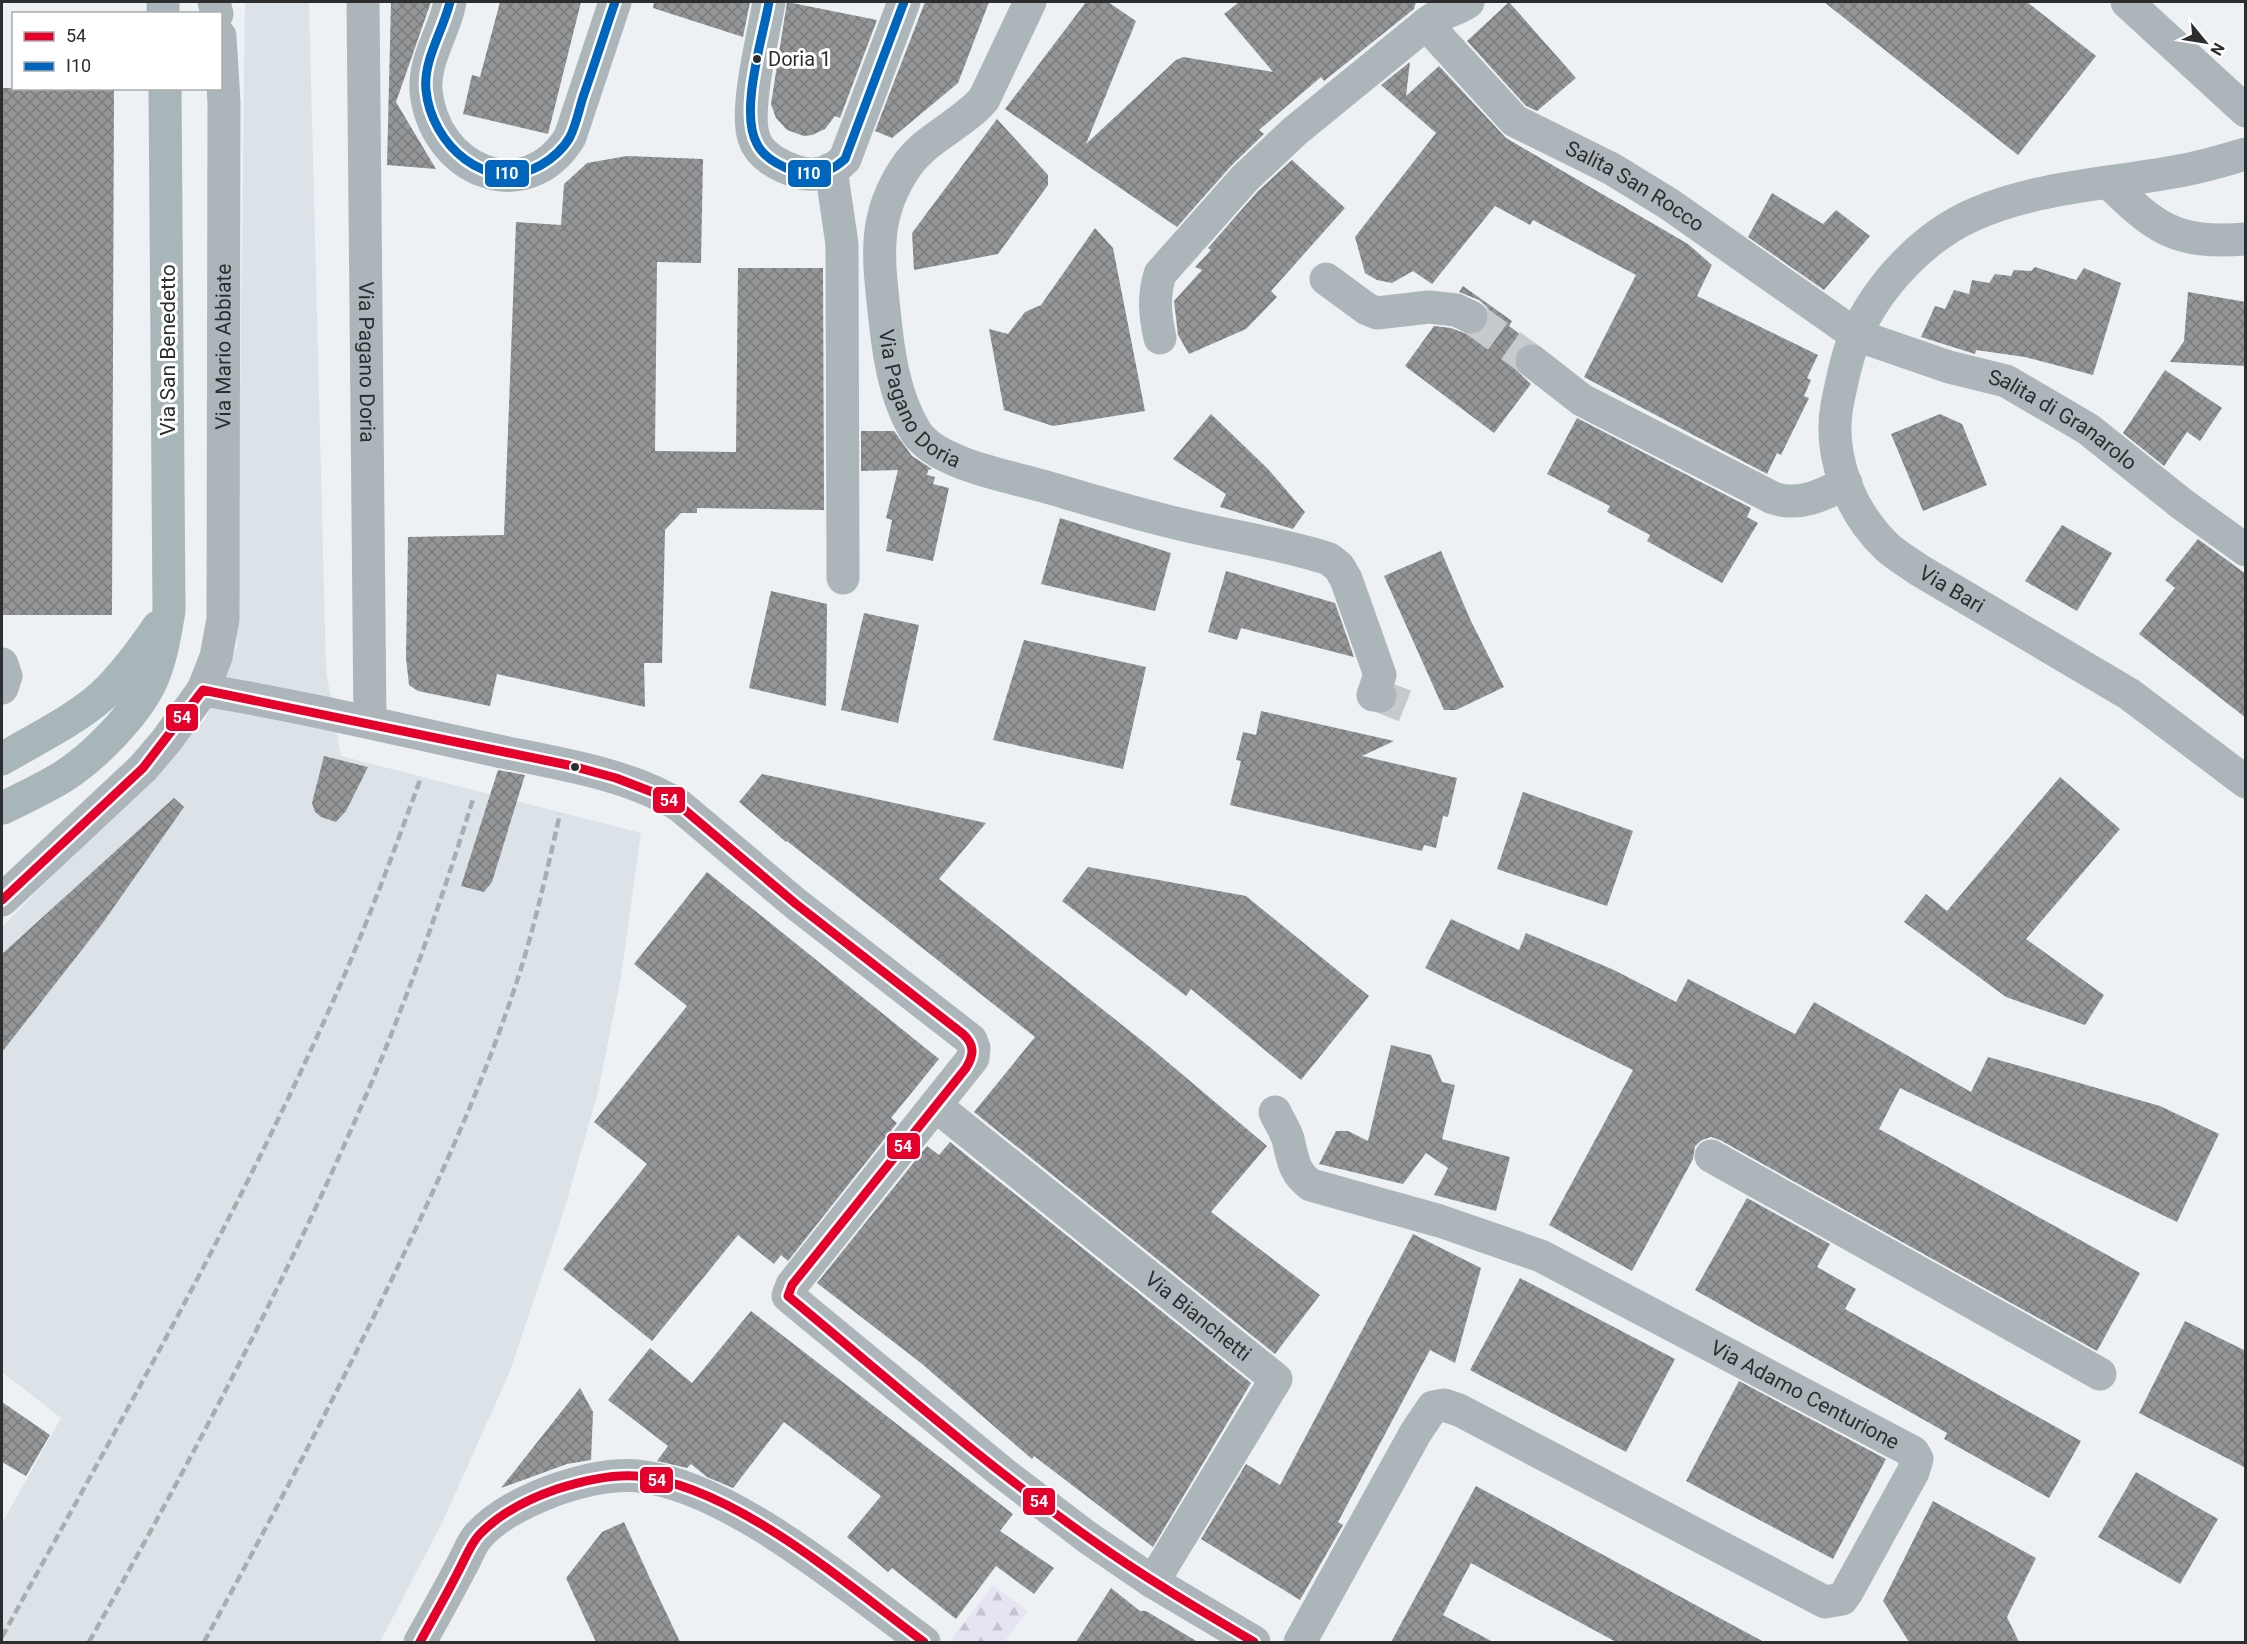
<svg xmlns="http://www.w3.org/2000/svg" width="2247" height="1644" font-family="Roboto,sans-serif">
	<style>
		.built { fill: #dbe2e8 }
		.forest { fill: url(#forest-firs) }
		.building { fill: url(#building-cross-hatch) }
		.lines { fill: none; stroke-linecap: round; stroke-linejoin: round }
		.minor-tunnel { stroke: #c7cacc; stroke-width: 33; stroke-dasharray: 33 16; stroke-linecap: butt }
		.minor { stroke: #acb6ba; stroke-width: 33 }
		.major { stroke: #a8b6ba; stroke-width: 33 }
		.rail { stroke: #a7aeb0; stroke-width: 4.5; stroke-dasharray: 9 4.5; stroke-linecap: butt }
		.bus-1-casing { stroke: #fff; stroke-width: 14 }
		.bus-2-casing { stroke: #fff; stroke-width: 14 }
		.bus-1 { stroke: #e4002b; stroke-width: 9 }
		.bus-2 { stroke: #0065bd; stroke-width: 9 }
		.bus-dot { fill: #2b2d2e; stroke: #fff; stroke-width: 2 }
		.labels { text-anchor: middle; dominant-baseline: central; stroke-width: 6; stroke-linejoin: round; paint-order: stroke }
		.bus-label { font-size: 20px; fill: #2b2d2e; stroke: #fff; text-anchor: start }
		.street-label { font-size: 21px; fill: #2b2d2e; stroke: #fff }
		.line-badge { stroke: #fff; stroke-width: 2 }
		.badge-label { font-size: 16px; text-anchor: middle; font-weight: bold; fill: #fff }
	</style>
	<defs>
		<pattern id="forest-firs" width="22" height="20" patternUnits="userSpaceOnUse" patternTransform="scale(1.5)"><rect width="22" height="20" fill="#e6e4f2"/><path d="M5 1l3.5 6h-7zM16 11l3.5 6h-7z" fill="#c5c4d0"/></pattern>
		<pattern id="building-cross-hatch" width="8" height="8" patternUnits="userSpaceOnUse" patternTransform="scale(1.5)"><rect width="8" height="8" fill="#939596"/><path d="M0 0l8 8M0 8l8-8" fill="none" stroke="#787a7b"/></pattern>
	</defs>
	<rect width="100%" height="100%" fill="#eef1f3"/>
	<!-- built -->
	<path class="built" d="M 245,2 L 309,2 L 326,670 L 341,756 L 641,833 L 621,977 L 598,1092 L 565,1207 L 510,1371 L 443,1521 L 380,1642 L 2,1642 L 2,1523 L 61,1418 L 2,1372 L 2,927 L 205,720 L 237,646 Z"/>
	<!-- forest -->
	<path class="forest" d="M 993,1585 L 1028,1611 L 1004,1642 L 957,1642 L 952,1639 Z"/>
	<!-- building -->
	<path class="building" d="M 391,2 L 431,2 L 396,102 L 436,169 L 387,165 Z
		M 500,2 L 581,2 L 548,134 L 463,114 L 472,75 L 480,77 Z
		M 654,2 L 750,2 L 743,37 L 653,8 Z
		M 787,2 L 877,20 L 840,118 L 835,116 L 825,129 L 812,135 L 804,136 L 787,130 L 776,118 L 771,104 Z
		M 925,2 L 989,2 L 958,83 L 892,138 L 875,131 Z
		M 1086,2 L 1108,2 L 1136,21 L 1086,144 L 1176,60 L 1183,57 L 1273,72 L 1224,14 L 1239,2 L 1416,2 L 1414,9 L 1324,81 L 1321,77 L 1259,130 L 1264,134 L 1231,166 L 1177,227 L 1005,109 Z
		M 1509,2 L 1576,78 L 1537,111 L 1526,106 L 1467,41 Z
		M 1824,2 L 2027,2 L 2096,56 L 2018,155 Z
		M 1410,62 L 1406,96 L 1439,66 L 1506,138 L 1688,244 L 1712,265 L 1697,296 L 1818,355 L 1807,378 L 1811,380 L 1804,396 L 1809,398 L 1781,455 L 1777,453 L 1767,474 L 1584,377 L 1636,275 L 1533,220 L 1530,225 L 1495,206 L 1432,284 L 1413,271 L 1392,283 L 1377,280 L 1365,273 L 1355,237 L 1436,133 L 1381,85 Z
		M 2,88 L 114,88 L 112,615 L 2,615 Z
		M 997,119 L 1048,175 L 1048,185 L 998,254 L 914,270 L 912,233 Z
		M 627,156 L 703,159 L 701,263 L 657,262 L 655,451 L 736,452 L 738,268 L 823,268 L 824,510 L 697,508 L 697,513 L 681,513 L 665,530 L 662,663 L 644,663 L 645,707 L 497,674 L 490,706 L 418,691 L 409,685 L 406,658 L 408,537 L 504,535 L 516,222 L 561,225 L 564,184 L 587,163 Z
		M 1292,160 L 1345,208 L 1271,291 L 1277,297 L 1246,329 L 1189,354 L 1178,335 L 1174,301 L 1202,270 L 1195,267 L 1211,250 L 1208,248 L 1258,191 Z
		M 1772,193 L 1823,224 L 1836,210 L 1870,236 L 1824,290 L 1748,237 Z
		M 1095,228 L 1113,248 L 1145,411 L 1053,426 L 1004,410 L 989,329 L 1008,334 L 1025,312 L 1041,305 Z
		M 2035,267 L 2076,280 L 2084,268 L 2121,283 L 2093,375 L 2025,357 L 1976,350 L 1975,354 L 1921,337 L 1935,306 L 1945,309 L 1954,290 L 1969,294 L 1972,280 L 1989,283 L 1995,274 L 2011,276 L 2014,270 L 2031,271 Z
		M 1463,286 L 1512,321 L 1509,326 L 1532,343 L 1518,349 L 1513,359 L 1515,369 L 1531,384 L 1494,433 L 1405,366 L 1434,326 L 1451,328 L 1472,336 L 1481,333 L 1488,325 L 1490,316 L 1487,307 L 1479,300 L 1459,292 Z
		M 2188,292 L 2246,302 L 2246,366 L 2170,362 L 2184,341 Z
		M 2165,370 L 2222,408 L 2200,441 L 2187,432 L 2164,466 L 2123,433 Z
		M 1211,414 L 1268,469 L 1305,512 L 1293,529 L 1220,507 L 1226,494 L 1173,459 Z
		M 1940,414 L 1962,424 L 1987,485 L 1923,511 L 1891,434 Z
		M 1577,418 L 1751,508 L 1747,517 L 1758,523 L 1722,583 L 1647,541 L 1650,535 L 1607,512 L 1610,506 L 1547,474 Z
		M 861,431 L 894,431 L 912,456 L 932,469 L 928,470 L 927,475 L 935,477 L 933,484 L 949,488 L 933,561 L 886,551 L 892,520 L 886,518 L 898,470 L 861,471 Z
		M 1060,518 L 1171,553 L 1155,611 L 1041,584 Z
		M 2062,525 L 2112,553 L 2077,611 L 2025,581 Z
		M 2198,539 L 2246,574 L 2246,718 L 2139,634 L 2175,588 L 2165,580 Z
		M 1441,551 L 1470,619 L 1504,687 L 1456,710 L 1444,710 L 1384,576 Z
		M 1226,571 L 1335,603 L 1354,657 L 1241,628 L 1237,640 L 1208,632 Z
		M 771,591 L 827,604 L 826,706 L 749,688 Z
		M 864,613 L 919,625 L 898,723 L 841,710 Z
		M 1024,640 L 1146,667 L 1123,769 L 993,740 Z
		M 1261,711 L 1394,741 L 1362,756 L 1457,778 L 1448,817 L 1443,816 L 1436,848 L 1424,845 L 1422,851 L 1230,805 L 1241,761 L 1236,760 L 1243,732 L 1256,735 Z
		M 324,756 L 368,767 L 346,811 L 336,822 L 321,817 L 315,812 L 312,803 Z
		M 498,770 L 525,775 L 492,882 L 484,892 L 461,886 Z
		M 762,774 L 986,823 L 939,879 L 1151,1048 L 1267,1146 L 1211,1212 L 1320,1295 L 1275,1354 L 974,1112 L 1035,1037 L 787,841 L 786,842 L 739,802 Z
		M 2060,777 L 2120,829 L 2026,939 L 2104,995 L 2085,1025 L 2006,997 L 1904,922 L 1926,894 L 1947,911 Z
		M 1523,792 L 1633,831 L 1607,906 L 1497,869 Z
		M 174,798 L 184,807 L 102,924 L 2,1052 L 2,954 Z
		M 1088,867 L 1246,896 L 1369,996 L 1301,1080 L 1191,989 L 1186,996 L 1062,901 Z
		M 707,872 L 939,1059 L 891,1118 L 897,1123 L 788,1261 L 781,1255 L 774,1264 L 738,1235 L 652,1341 L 563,1269 L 647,1164 L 594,1122 L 687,1006 L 634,964 Z
		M 1451,919 L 1519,950 L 1526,933 L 1614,970 L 1676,1002 L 1688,979 L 1795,1034 L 1814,1002 L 1971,1092 L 1988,1057 L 2160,1106 L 2219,1134 L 2177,1222 L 1900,1088 L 1879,1129 L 2140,1273 L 2097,1351 L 1720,1140 L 1711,1137 L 1702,1140 L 1695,1146 L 1693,1159 L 1632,1271 L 1549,1225 L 1633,1070 L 1425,968 Z
		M 1391,1045 L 1431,1055 L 1442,1082 L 1455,1085 L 1442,1139 L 1510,1157 L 1496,1211 L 1434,1195 L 1448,1168 L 1426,1153 L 1403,1184 L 1319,1164 L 1336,1131 L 1348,1131 L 1368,1141 Z
		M 950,1142 L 1251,1383 L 1153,1547 L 1034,1456 L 1032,1459 L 921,1363 L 817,1283 L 927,1146 L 939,1155 Z
		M 1747,1198 L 1830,1244 L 1817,1267 L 1856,1289 L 1845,1309 L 2081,1441 L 2049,1498 L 1944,1439 L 1947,1433 L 1695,1290 Z
		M 1413,1234 L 1481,1268 L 1455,1363 L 1430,1350 L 1338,1522 L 1343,1525 L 1300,1600 L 1201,1539 L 1246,1464 L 1280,1485 Z
		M 1520,1278 L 1675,1359 L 1626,1452 L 1470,1370 Z
		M 751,1311 L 1013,1514 L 1000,1531 L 1054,1568 L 1034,1594 L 996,1566 L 956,1619 L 892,1568 L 888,1572 L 847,1537 L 881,1496 L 784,1422 L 733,1488 L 707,1477 L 691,1464 L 687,1468 L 657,1461 L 668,1446 L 608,1400 L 650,1348 L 692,1383 Z
		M 2185,1321 L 2246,1351 L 2246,1468 L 2139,1413 Z
		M 1739,1381 L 1886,1459 L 1833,1559 L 1686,1481 Z
		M 580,1388 L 593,1412 L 591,1460 L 567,1464 L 501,1488 Z
		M 2,1402 L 50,1435 L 26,1476 L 2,1462 Z
		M 2136,1472 L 2218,1519 L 2180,1584 L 2098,1537 Z
		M 1476,1486 L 1764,1642 L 1616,1642 L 1471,1563 L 1443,1615 L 1493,1642 L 1391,1642 Z
		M 1933,1501 L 2036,1558 L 2007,1617 L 2019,1642 L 1909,1642 L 1883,1601 Z
		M 624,1522 L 653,1585 L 680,1642 L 596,1642 L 566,1578 L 602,1532 Z
		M 1111,1588 L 1140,1611 L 1146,1611 L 1198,1642 L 1076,1642 Z"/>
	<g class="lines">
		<!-- minor-tunnel -->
		<path class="minor-tunnel" d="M 1471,317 L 1532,361
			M 1380,696 L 1405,706"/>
		<!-- minor -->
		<g class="minor">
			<path d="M 214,2 L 217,14"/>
			<path id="s1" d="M 363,2 L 370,722"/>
			<path d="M 450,2 C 445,31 424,58 426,90 C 433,170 525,210 570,137 L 615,2"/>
			<path d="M 769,2 C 764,33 744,110 754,138 C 759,155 779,166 795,171 C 813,178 832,173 845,159 L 904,2"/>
			<path id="s2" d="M 1030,2 L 984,99 C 962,125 925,138 906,167 C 873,215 878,256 884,310 C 888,351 894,397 916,432 C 937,464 1008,476 1043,486 C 1091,500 1139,515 1188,526 C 1234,537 1284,544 1329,559 L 1339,567 L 1346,579 L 1380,675 L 1373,695 L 1380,696"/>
			<path d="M 2127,2 L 2246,111"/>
			<path d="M 1426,24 C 1441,11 1454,12 1468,2"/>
			<path id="s3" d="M 2246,154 C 2224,160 2202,167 2179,171 C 2111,184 2040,186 1975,214 C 1924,236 1878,285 1856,335 C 1846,357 1842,382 1837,405 C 1828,456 1850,511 1886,546 C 1895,555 1908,562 1919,570 L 2129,694 L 2246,782"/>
			<path d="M 831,169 L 842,244 L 843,578"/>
			<path d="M 2108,182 C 2157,229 2174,244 2246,239"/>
			<path d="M 1326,279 L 1367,309 L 1377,313 L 1429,307 L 1456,310 L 1471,317"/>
			<path id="s4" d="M 1160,338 C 1155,315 1153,297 1160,274 L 1245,178 L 1295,131 L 1426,24 L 1515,121 L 1612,169 L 1669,204 L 1856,335 L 1949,367 L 2006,381 L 2088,429 L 2182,504 L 2246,550"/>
			<path d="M 1532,361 L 1582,400 L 1773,498 C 1799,507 1823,495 1846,483"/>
			<path d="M 2,664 L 6,676 L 2,688"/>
			<path d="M 203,690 C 302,706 400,730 498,751 C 556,763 630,774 680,806 L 796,904 L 971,1040 L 974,1048 L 973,1058 L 792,1285 L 788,1296 L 1003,1473 L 1087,1537 L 1153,1582 L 1254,1642"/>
			<path id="s5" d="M 2,900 L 143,768 L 166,741 L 203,690 L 216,657 L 223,619 L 224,102 L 220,36"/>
			<path id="s6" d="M 936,1106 L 1276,1379 L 1153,1582"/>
			<path id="s7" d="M 1275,1112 C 1279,1121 1285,1130 1288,1139 C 1293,1159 1293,1172 1311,1185 L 1440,1221 L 1541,1256 L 1913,1452 L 1917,1459 L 1913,1472 L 1847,1592 L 1842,1599 L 1825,1602 L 1459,1410 L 1444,1405 L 1433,1407 L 1416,1432 L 1300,1642"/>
			<path d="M 1711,1156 L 2100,1374"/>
			<path d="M 420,1642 C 434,1617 448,1592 461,1567 C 467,1557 471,1543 479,1535 C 498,1514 526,1501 552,1491 C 580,1481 615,1472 645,1477 C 735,1490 851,1589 924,1642"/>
		</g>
		<!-- major -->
		<path class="major" d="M 163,2 L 163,14
			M 2,759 C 35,739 74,721 103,695 C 124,675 141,652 158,627
			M 3,808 C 23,798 45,788 64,776 C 94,757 136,714 151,682 C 161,660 165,635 169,611 L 165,88"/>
		<!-- rail -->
		<path class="rail" d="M 2,1637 C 117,1427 237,1218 334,999 C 366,927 393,854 420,780
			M 89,1642 C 188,1466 284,1286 364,1100 C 407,1001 442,899 474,796
			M 204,1642 C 269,1524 331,1405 390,1283 C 437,1185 483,1085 517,981 C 535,926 547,870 560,814"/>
		<!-- bus-1 casing -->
		<g class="bus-1-casing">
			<path id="bus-1" d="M 2,900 L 143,768 L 203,690 L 568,765 L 616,778 L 660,795 L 680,806 L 796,904 L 963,1034 C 975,1045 974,1055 966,1068 L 792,1285 L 788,1296 C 887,1378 984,1464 1089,1538 C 1142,1576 1198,1609 1254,1642
				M 420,1642 C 433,1618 447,1594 459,1570 C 465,1559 470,1545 479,1535 C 500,1513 528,1499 557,1489 C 582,1481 609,1474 636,1476 C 734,1485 847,1585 924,1642"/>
		</g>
		<!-- bus-2 casing -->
		<g class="bus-2-casing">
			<path id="bus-2" d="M 450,2 C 443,31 423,60 426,90 C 431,144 487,196 541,165 C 552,159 564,148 570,137 C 576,125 579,110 583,97 C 594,66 604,34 615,2
				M 769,2 C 763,37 739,112 757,144 C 764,158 780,166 794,171 C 813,177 830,173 845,159 L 904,2"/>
		</g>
		<!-- bus-1 -->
		<use href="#bus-1" class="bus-1"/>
		<!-- bus-2 -->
		<use href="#bus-2" class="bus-2"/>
	</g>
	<!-- markers -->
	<g class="bus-dot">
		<circle cx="757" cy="59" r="5"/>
		<circle cx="575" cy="767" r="5"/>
	</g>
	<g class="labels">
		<!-- bus labels -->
		<g class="bus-label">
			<text x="768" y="59">Doria 1</text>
		</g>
		<!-- street labels -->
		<g class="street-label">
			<text stroke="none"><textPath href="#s4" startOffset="699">Salita San Rocco</textPath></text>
			<text stroke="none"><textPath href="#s5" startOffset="638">Via Mario Abbiate</textPath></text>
			<text transform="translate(168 350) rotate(-90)">Via San Benedetto</text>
			<text stroke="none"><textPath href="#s1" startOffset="360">Via Pagano Doria</textPath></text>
			<text stroke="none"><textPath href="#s2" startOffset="460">Via Pagano Doria</textPath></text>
			<text stroke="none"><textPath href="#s4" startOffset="1191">Salita di Granarolo</textPath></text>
			<text stroke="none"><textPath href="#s3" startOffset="758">Via Bari</textPath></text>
			<text stroke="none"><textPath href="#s6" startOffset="336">Via Bianchetti</textPath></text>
			<text stroke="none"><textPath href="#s7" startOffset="622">Via Adamo Centurione</textPath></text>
		</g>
	</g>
	<g class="line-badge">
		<rect x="787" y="159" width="45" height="29" rx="6" fill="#0065bd"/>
		<rect x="484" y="159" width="46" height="29" rx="6" fill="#0065bd"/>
		<rect x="165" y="703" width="34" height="29" rx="6" fill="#e4002b"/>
		<rect x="652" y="786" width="34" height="28" rx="6" fill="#e4002b"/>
		<rect x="886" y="1132" width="35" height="28" rx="6" fill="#e4002b"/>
		<rect x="639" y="1466" width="35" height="28" rx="6" fill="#e4002b"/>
		<rect x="1022" y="1487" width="34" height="29" rx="6" fill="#e4002b"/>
	</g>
	<g class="badge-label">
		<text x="809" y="179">I10</text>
		<text x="507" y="179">I10</text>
		<text x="182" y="723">54</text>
		<text x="669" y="806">54</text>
		<text x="903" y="1152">54</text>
		<text x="657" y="1486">54</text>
		<text x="1039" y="1507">54</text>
	</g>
	<!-- border -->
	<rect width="2247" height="1644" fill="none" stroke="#2b2d2e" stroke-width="6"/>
	<!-- legend -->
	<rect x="12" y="12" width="210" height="78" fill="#ffffff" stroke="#aaabab" stroke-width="1.5"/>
	<rect x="24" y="32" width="30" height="9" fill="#e4002b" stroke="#aaabab" stroke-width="1.5"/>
	<text x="66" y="42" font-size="18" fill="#2b2d2e">54</text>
	<rect x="24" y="62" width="30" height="9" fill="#0065bd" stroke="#aaabab" stroke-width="1.5"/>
	<text x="66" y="72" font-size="18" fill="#2b2d2e">I10</text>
	<!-- north arrow -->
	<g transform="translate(2205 42) rotate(120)" stroke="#ffffff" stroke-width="4.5" paint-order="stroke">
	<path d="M0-4.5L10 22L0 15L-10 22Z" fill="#2b2d2e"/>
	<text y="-9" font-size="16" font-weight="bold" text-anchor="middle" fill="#2b2d2e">N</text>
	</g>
</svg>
